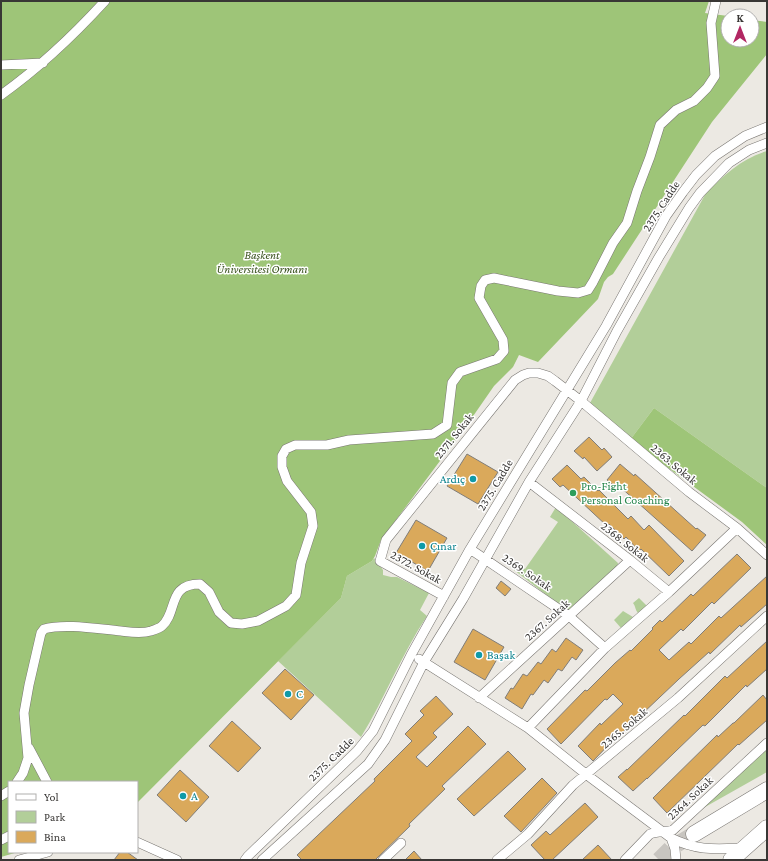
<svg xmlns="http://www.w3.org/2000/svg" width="768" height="861" font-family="'Crimson Pro',serif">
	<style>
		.green { fill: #b2ce99 }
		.forest { fill: #9ec578 }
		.building { fill: #daa95b; stroke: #807d79 }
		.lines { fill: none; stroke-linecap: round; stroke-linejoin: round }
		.highway-tunnel { stroke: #c8c5c0; stroke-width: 16; stroke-dasharray: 16 8; stroke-linecap: butt }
		.street-casing { stroke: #797672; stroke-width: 10 }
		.highway-casing { stroke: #797672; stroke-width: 17 }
		.street { stroke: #fff; stroke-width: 9 }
		.highway { stroke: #fff; stroke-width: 16 }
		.culture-dot { fill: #0f9aa8; stroke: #fff; stroke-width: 1.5 }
		.leisure-dot { fill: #2e9e5b; stroke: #fff; stroke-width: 1.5 }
		.labels { text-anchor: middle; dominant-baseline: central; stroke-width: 3; stroke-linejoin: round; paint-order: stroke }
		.street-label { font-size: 12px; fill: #393735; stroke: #fff }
		.park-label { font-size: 12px; font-style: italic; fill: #37501b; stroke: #fff }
		.culture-label { font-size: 12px; fill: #0d838f; stroke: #fff; text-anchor: start }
		.leisure-label { font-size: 12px; fill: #27864d; stroke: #fff; text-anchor: start }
	</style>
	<rect width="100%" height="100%" fill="#ece9e3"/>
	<!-- green -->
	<path class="green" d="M 767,151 L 767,488 L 654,408 L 630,440 L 590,403 L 706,193 C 724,175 742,158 767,151 Z
		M 556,507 L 618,563 L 617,568 L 567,611 L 514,570 L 518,565 L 525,569 L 558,522 L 550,517 Z
		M 374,558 L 383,570 L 383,575 L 391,577 L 397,577 L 429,593 L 420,610 L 427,616 C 401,655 385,698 361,737 L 278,661 L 341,598 L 347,576 L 372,561 Z
		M 639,598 L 647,606 L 638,613 C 635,610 636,607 633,603 Z
		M 623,611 L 633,617 L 621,628 L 614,620 Z
		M 767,747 L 767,772 L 698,811 Z"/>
	<!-- forest -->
	<path class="forest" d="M 1,1 L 709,1 L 705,13 L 728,16 L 728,40 L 752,40 L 752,20 L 767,22 L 767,54 L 712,122 L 613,274 L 608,277 L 604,282 L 598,299 L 538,362 L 519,355 L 513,367 L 494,386 L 469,422 L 381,540 L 375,556 L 372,561 L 347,576 L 341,598 L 137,803 L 137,782 L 9,782 L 9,852 L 18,852 L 1,857 Z
		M 654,408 L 767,488 L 767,545 L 742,522 L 630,440 Z"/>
	<!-- building -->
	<path class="building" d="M 589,437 L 602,450 L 604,448 L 612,457 L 597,471 L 584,457 L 583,459 L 574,451 Z
		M 467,454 L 498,472 L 478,504 L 447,486 Z
		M 620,464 L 634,476 L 635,474 L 696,529 L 697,528 L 706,535 L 692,551 L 618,485 L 616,487 L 607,480 Z
		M 567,465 L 581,479 L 584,477 L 598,491 L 599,490 L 628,519 L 631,516 L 644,530 L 649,525 L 684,561 L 669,576 L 641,549 L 639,551 L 626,537 L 624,539 L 609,524 L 607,526 L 563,485 L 560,487 L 552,479 Z
		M 416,520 L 447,538 L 428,571 L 396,553 Z
		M 737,554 L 751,568 L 714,604 L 712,602 L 683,631 L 681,629 L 659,650 L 669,660 L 689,642 L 691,644 L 719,616 L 721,618 L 767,576 L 767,604 L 741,627 L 740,625 L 710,654 L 709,652 L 679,679 L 622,733 L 621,732 L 593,761 L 578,746 L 600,723 L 601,725 L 623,704 L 613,694 L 607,700 L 605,699 L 561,744 L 547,729 L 585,690 L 587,691 L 615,663 L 630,650 L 631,651 L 653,629 L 652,628 L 660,620 L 662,622 L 691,594 L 693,596 Z
		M 501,581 L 511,589 L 505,596 L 496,588 Z
		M 473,629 L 504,647 L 485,680 L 454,662 Z
		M 566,638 L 583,650 L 576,660 L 572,657 L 562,671 L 558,669 L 548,683 L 544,680 L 533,695 L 531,694 L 522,709 L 505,698 L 511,688 L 513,689 L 523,674 L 527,676 L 538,662 L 541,664 L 552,649 L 556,652 Z
		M 767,641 L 767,669 L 747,687 L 746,685 L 705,726 L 703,725 L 647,779 L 647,778 L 633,791 L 618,777 L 627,769 L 627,770 L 684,715 L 685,716 L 725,676 L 727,678 Z
		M 285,669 L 314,695 L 291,720 L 262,693 Z
		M 763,695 L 767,700 L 767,720 L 739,745 L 738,744 L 667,813 L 653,798 L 717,735 L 718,737 L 733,723 L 734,723 Z
		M 436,696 L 453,714 L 433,733 L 437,737 L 416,757 L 427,767 L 468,726 L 486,744 L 442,786 L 445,789 L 409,824 L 410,826 L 375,860 L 302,860 L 297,855 L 375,781 L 374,779 L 412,741 L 405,734 L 424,715 L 420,711 Z
		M 232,721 L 261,748 L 238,772 L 209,746 Z
		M 508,751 L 526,769 L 474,816 L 457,799 Z
		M 180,770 L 209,797 L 186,822 L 157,795 Z
		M 542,778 L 557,793 L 521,832 L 504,816 Z
		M 585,803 L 598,817 L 552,860 L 545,860 L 531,845 L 546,831 L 550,835 Z
		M 598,845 L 612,860 L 582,860 Z
		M 414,851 L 422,860 L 405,860 Z
		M 120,852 L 127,852 L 138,860 L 114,860 Z"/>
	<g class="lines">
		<!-- highway-tunnel -->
		<path class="highway-tunnel" d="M 659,860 L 671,848 L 694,834"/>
		<!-- street casing -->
		<g class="street-casing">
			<path id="street" d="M 1,65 L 43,63
				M 1,95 C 39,68 73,36 105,1
				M 529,482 L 630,560 L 669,592
				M 470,549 L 569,616 L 605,648
				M 444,596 L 380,561 L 386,540 L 515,380 L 523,375 L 529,373 L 538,373 L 548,376 L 555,381 L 581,401 L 689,492 L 737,528 L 767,555
				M 419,659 L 528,728 L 587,775 L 671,838 C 697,851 715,849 743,848
				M 479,698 L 630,560
				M 528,728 L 605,648 L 669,592 L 737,528
				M 29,748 L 47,782
				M 17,782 L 23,773 L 28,758 L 24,713 L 29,685 L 41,633 L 44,629 C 65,623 98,629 121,631 C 130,632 141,634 151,631 C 154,630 160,628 162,626 C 178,612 167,584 200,584 L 209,592 L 219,612 L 231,623 L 242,624 L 258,621 L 286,606 L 296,595 L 301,563 L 313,526 L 311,512 L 287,481 L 282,467 L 282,456 L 286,449 L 295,445 L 327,445 L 349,440 L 433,434 L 447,425 L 452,383 L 460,372 L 497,359 L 504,351 L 503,340 L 479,298 L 481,286 L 485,280 L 494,278 L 558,291 L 578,293 L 588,290 L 593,282 L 613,243 L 627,223 L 637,191 L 650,157 L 660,125 L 676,110 L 694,101 L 707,88 L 715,76 L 711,23 L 716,1
				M 1,796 L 9,791
				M 671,838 L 675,849 L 676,860
				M 1,840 L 9,836
				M 137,842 L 177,860
				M 19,860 L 48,852
				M 245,860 L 248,856 L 357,751 L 373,731 L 411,655 L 470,549 L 606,326 L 666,216 L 683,192 L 696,175 L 715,156 L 745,136 L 767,127
				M 262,860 L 368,764 L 385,740 L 424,662 L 463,599 L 529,482 L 581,401 L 617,331 L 659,257 L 689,208 L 700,193 L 729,163 L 749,150 L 767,143
				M 383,860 L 401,843
				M 497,860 L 528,834 L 573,785 L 678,698 L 767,616
				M 625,860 L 650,834 C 657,831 665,832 673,830 L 767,743"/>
		</g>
		<!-- highway casing -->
		<g class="highway-casing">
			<path id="highway" d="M 694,834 L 767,790
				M 731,860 L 767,828"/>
		</g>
		<!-- street -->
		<use href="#street" class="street"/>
		<!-- highway -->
		<use href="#highway" class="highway"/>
	</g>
	<!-- markers -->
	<g class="culture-dot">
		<circle cx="473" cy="479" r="4"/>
		<circle cx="422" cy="546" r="4"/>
		<circle cx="479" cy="655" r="4"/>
		<circle cx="288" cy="694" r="4"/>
		<circle cx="183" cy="796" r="4"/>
	</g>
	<circle class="leisure-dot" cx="573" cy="493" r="4"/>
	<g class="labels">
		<!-- street labels -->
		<g class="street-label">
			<text transform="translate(661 206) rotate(-57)">2375. Cadde</text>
			<text transform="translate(454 436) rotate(-51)">2371. Sokak</text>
			<text transform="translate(674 464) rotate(40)">2363. Sokak</text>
			<text transform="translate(495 485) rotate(-59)">2375. Cadde</text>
			<text transform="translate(625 542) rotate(38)">2368. Sokak</text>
			<text transform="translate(416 567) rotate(29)">2372. Sokak</text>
			<text transform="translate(527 572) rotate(34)">2369. Sokak</text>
			<text transform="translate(547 620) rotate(-42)">2367. Sokak</text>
			<text transform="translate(624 728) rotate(-40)">2365. Sokak</text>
			<text transform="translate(331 759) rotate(-44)">2375. Cadde</text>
			<text transform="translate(690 798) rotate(-43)">2364. Sokak</text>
		</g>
		<!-- park labels -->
		<g class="park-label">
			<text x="262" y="255">Başkent<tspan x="262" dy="14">Üniversitesi Ormanı</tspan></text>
		</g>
		<!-- culture labels -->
		<g class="culture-label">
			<text x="465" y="479" text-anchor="end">Ardıç</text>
			<text x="430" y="546">Çınar</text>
			<text x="487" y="655">Başak</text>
			<text x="296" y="694">C</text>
			<text x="191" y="796">A</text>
		</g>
		<!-- leisure labels -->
		<g class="leisure-label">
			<text x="581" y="486">Pro-Fight<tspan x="581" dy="14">Personal Coaching</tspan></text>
		</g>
	</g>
	<!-- border -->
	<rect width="768" height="861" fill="none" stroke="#393735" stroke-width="4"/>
	<!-- legend -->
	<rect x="8" y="781" width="130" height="72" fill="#ffffff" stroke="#b0afae"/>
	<rect x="16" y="794" width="20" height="6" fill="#ffffff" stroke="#b0afae"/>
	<text x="44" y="801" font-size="12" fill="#393735">Yol</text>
	<rect x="16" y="811" width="20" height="12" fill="#b2ce99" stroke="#b0afae"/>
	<text x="44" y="821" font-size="12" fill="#393735">Park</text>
	<rect x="16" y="831" width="20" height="12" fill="#daa95b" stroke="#b0afae"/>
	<text x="44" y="841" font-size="12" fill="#393735">Bina</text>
	<!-- north arrow -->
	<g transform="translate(740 28)"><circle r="19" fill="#ffffff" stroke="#b0afae"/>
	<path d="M0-3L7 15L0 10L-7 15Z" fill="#b22763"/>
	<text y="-6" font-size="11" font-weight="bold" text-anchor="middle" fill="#393735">K</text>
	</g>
</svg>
